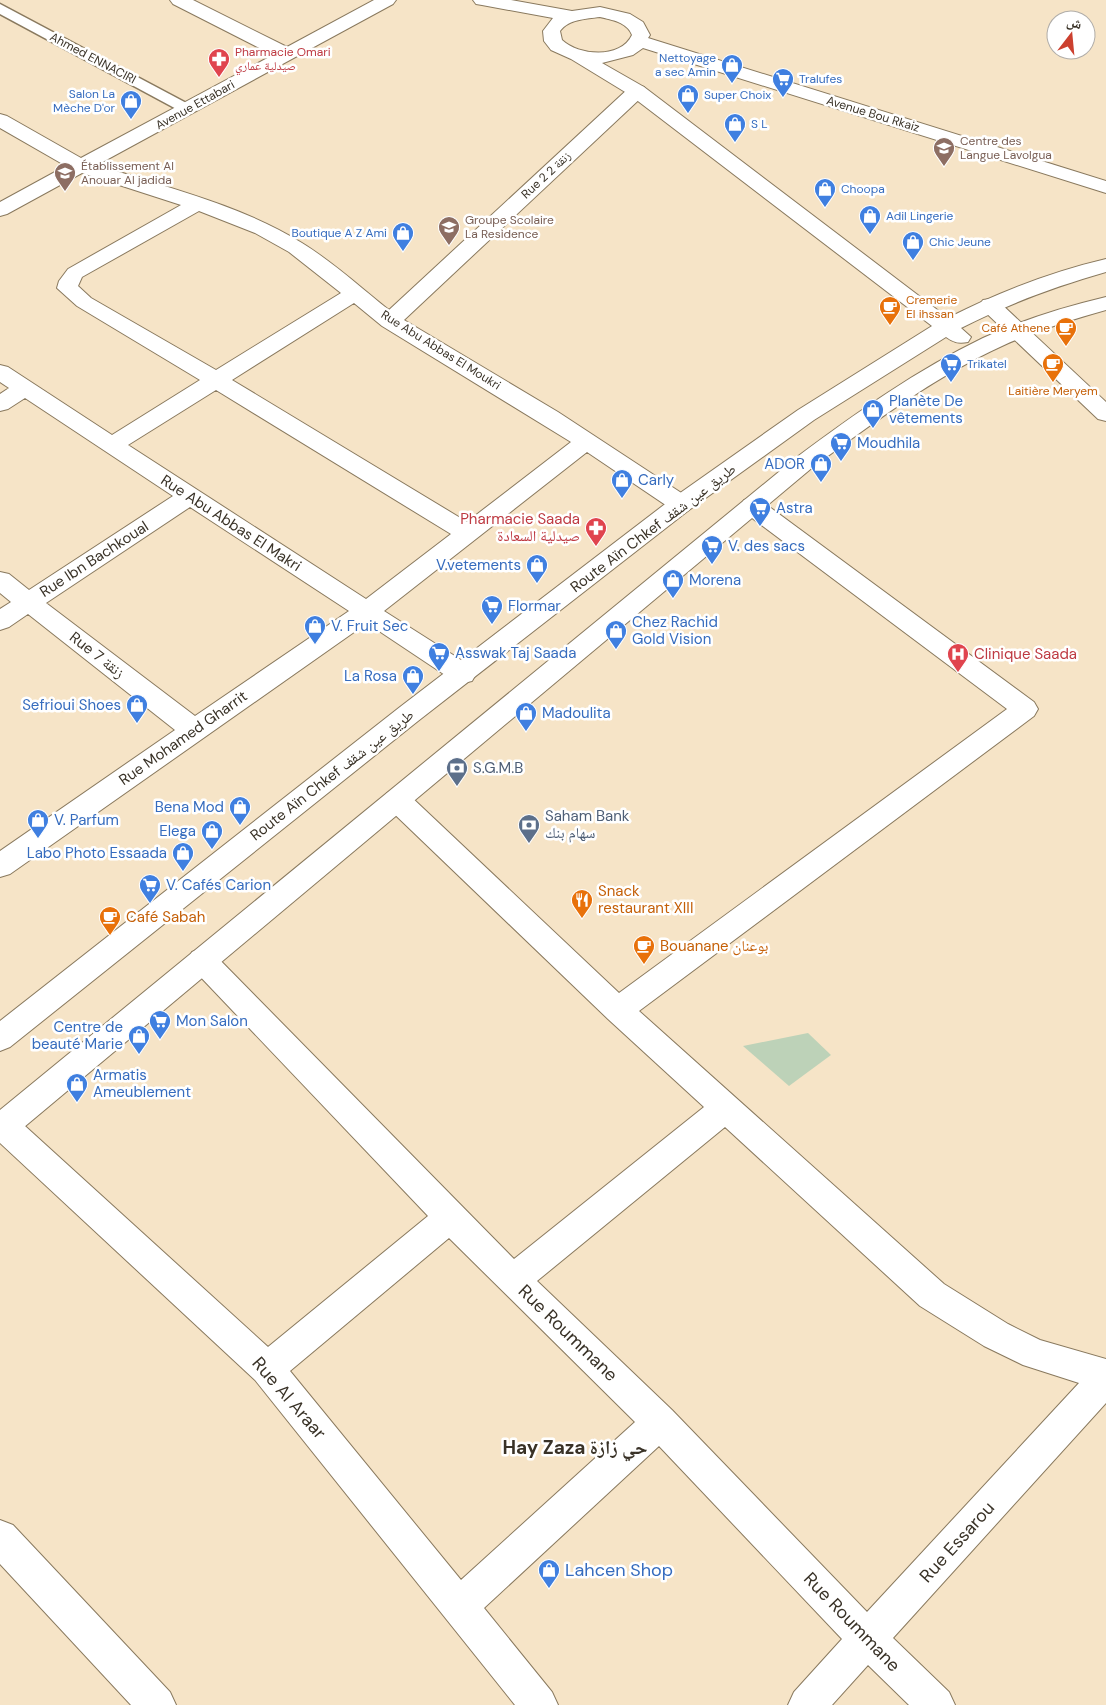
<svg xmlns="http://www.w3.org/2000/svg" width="1106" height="1705" font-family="'DM Sans','Noto Naskh Arabic',sans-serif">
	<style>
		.green { fill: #bdd2b8 }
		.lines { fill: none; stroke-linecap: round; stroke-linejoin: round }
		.lane-casing { stroke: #89795e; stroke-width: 3 }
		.street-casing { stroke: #89795e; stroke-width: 2 }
		.secondary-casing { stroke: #89795e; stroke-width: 2 }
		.lane { fill: #fff; fill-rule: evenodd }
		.street { fill: #fff; fill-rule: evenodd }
		.secondary { fill: #fff; fill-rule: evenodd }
		.labels { text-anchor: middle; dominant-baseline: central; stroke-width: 5; stroke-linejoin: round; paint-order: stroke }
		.far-health-label { font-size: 12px; fill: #be3a42; stroke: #fff; text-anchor: start }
		.far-street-label { font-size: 12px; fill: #393227; stroke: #fff }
		.far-shop-label { font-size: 12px; fill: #366cbe; stroke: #fff; text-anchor: start }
		.far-education-label { font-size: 12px; fill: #785e54; stroke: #fff; text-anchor: start }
		.far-food-label { font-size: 12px; fill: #c56008; stroke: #fff; text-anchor: start }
		.shop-label { font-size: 15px; fill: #366cbe; stroke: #fff; text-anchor: start }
		.health-label { font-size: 15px; fill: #be3a42; stroke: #fff; text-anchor: end }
		.street-label { font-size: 15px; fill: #393227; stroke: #fff }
		.service-label { font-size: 15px; fill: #4e5e75; stroke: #fff; text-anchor: start }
		.food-label { font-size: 15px; fill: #c56008; stroke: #fff; text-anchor: start }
		.near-street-label { font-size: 18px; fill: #393227; stroke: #fff }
		.near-shop-label { font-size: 18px; fill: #366cbe; stroke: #fff; text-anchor: start }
		.near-neighbourhood-label { font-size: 19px; font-weight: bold; fill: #393227; stroke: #fff }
	</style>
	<rect width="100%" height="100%" fill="#f6e4c7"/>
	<!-- green -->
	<path class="green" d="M 808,1033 L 831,1055 L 789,1086 L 743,1046 Z"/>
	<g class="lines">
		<!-- lane casing -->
		<g class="lane-casing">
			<path id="lane" d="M 0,4 L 192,106 L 195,109 L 192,112 L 182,112 L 0,14 Z"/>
		</g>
		<!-- street casing -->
		<g class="street-casing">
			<path id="street" d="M 170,0 L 193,0 L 287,47 L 374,0 L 396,0 L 393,4 L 97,165 C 165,187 241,205 302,243 C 333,262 361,288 389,310 L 630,87 L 637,85 L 644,87 L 646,91 L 644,95 L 404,320 L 558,412 L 689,498 L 693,504 L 689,510 L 681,512 L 673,510 L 587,452 L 384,611 L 472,667 L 476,674 L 472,681 L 463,683 L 454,681 L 367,623 L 10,874 L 0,877 L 0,851 L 175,730 L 28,614 L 9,627 L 0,630 L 0,609 L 11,602 L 0,593 L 0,572 L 9,574 L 29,590 L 173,496 L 25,398 L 8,409 L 0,411 L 0,394 L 9,388 L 0,382 L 0,365 L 8,367 L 112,435 L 200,380 L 77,306 L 57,288 L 59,281 L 68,269 L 181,205 L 82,173 L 7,214 L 0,216 L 0,202 L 66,166 L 0,128 L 0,114 L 7,116 L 81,158 L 273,55 L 173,4 ZM 199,211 L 255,233 L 289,252 L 341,293 L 216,370 L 91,298 L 78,286 L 82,277 ZM 354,303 L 382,326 L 571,442 L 467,522 L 232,380 ZM 216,390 L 451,534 L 366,599 L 128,445 ZM 190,507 L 349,611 L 195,716 L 46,603 Z
				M 990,299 L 997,300 L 1106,402 L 1106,421 L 1098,419 L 983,310 L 979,305 L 983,300 Z
				M 752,498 L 760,500 L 1034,702 L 1038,709 L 1034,716 L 639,1011 L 944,1284 L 1008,1324 L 1040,1340 L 1106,1359 L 1106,1403 L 893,1638 L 949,1692 L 955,1705 L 909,1705 L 868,1665 L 832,1705 L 788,1705 L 794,1692 L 842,1639 L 659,1446 L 484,1608 L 552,1692 L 558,1705 L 515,1705 L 255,1380 L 0,1143 L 0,1114 L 3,1112 L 14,1116 L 268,1347 L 428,1216 L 192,968 L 188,960 L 192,952 L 202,948 L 212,952 L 514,1259 L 704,1107 L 608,1019 L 387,807 L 384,800 L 387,793 L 397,790 L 407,793 L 619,993 L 1007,709 L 744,512 L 740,506 L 744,500 ZM 725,1127 L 920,1306 L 984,1346 L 1023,1365 L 1079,1383 L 867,1612 L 672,1410 L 537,1281 ZM 449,1238 L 635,1422 L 461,1580 L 290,1371 Z
				M 0,1520 L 13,1525 L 170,1692 L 176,1705 L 131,1705 L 0,1564 Z"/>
		</g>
		<!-- secondary casing -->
		<g class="secondary-casing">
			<path id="secondary" d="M 473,0 L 511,0 L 572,11 L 600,7 L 630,14 L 643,22 L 650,35 L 648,38 L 1106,181 L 1106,193 L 643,48 L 633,55 L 602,63 L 644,87 L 948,318 C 999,292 1051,272 1106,259 L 1106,272 C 1054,287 1010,303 961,328 L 971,337 L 968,342 C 958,344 953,342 946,337 L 814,420 L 689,510 L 418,721 L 10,1047 L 0,1051 L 0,1021 L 400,707 L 673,498 L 798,410 L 932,326 L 630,95 L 571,59 L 551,50 L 544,41 L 543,31 L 553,18 L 482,5 L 476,4 ZM 600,17 C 612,20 627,22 632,35 C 621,59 579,56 562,40 L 560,31 C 569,19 586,19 600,17 Z
				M 1106,297 L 1106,310 C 1071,320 1035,331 1002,346 C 934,377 873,423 813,467 L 11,1138 L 0,1142 L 0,1110 L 797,457 C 856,413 917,370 983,338 C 1022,320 1064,307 1106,297 Z"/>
		</g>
		<!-- lane -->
		<use href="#lane" class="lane"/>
		<!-- street -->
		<use href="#street" class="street"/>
		<!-- secondary -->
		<use href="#secondary" class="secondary"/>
	</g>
	<!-- icons -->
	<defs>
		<g id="pharmacy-pin" transform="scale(1.125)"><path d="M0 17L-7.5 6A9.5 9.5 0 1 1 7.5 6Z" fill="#e0444e" stroke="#fff"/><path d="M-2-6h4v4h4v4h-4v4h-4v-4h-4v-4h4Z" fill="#fff"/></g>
		<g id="shop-pin" transform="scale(1.125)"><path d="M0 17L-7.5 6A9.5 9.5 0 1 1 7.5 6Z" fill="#3f7fe0" stroke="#fff"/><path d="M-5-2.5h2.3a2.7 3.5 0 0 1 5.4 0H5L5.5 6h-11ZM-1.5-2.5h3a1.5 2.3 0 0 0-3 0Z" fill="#fff"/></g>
		<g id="supermarket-pin" transform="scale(1.125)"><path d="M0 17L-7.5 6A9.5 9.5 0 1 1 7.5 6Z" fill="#3f7fe0" stroke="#fff"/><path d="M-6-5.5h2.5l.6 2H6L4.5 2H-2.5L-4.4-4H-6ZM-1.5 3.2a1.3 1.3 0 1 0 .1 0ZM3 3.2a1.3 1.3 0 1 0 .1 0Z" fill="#fff"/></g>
		<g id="school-pin" transform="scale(1.125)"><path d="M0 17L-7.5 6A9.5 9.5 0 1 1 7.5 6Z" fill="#8d6e63" stroke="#fff"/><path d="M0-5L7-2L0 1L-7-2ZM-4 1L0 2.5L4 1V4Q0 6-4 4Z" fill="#fff"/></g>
		<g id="cafe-pin" transform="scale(1.125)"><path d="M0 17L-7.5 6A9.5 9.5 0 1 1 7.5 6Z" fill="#e8710a" stroke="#fff"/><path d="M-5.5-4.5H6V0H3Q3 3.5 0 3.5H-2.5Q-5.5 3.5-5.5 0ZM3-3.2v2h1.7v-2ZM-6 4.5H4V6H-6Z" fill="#fff"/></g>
		<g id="hospital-pin" transform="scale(1.125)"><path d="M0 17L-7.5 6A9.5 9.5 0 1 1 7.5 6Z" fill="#e0444e" stroke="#fff"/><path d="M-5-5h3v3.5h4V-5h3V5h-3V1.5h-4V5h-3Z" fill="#fff"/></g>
		<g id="bank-pin" transform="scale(1.125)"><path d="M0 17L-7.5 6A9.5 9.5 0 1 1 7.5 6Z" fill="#5c6f8a" stroke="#fff"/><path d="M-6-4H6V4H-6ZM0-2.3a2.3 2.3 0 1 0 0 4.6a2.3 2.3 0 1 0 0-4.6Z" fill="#fff"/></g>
		<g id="restaurant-pin" transform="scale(1.125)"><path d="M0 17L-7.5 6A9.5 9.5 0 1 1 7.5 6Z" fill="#e8710a" stroke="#fff"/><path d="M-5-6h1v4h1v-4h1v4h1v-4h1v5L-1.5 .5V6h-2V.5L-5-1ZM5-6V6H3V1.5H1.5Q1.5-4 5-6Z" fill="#fff"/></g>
	</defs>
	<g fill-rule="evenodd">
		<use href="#pharmacy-pin" x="219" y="59"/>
		<use href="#shop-pin" x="732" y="65"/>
		<use href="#supermarket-pin" x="783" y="79"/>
		<use href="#shop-pin" x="688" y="95"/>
		<use href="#shop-pin" x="131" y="101"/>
		<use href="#shop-pin" x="735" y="124"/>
		<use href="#school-pin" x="944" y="148"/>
		<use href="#school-pin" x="65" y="173"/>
		<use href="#shop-pin" x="825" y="189"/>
		<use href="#shop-pin" x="870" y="216"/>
		<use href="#school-pin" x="449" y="227"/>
		<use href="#shop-pin" x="403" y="233"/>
		<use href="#shop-pin" x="913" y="242"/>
		<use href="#cafe-pin" x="890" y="307"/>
		<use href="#cafe-pin" x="1066" y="328"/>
		<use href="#supermarket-pin" x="951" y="364"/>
		<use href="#cafe-pin" x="1053" y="364"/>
		<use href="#shop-pin" x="873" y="410"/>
		<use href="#supermarket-pin" x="841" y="443"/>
		<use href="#shop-pin" x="821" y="464"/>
		<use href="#shop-pin" x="622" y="480"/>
		<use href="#supermarket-pin" x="760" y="508"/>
		<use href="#pharmacy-pin" x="596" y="528"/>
		<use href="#supermarket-pin" x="712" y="546"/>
		<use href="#shop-pin" x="537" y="565"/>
		<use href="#shop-pin" x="673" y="580"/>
		<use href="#supermarket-pin" x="492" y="606"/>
		<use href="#shop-pin" x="315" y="626"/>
		<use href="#shop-pin" x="616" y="631"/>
		<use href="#supermarket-pin" x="439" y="653"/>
		<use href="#hospital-pin" x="958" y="654"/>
		<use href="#shop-pin" x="413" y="676"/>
		<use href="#shop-pin" x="137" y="705"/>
		<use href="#shop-pin" x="526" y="713"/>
		<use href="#bank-pin" x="457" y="768"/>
		<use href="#shop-pin" x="240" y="807"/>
		<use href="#shop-pin" x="38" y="820"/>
		<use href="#bank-pin" x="529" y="825"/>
		<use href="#shop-pin" x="212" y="831"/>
		<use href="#shop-pin" x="183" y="853"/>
		<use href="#supermarket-pin" x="150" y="885"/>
		<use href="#restaurant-pin" x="582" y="900"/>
		<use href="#cafe-pin" x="110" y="917"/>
		<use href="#cafe-pin" x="644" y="946"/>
		<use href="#supermarket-pin" x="160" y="1021"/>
		<use href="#shop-pin" x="139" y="1036"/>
		<use href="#shop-pin" x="77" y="1084"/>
		<use href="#shop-pin" x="549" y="1570"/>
	</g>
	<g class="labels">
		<!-- far-health labels -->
		<g class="far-health-label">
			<text x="235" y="52">Pharmacie Omari<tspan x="235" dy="14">صيدلية عماري</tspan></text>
		</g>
		<!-- far-street labels -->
		<g class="far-street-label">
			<text transform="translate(93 58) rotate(28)">Ahmed ENNACIRI</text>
			<text transform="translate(195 105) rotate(-29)">Avenue Ettabari</text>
			<text transform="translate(873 114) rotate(17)">Avenue Bou Rkaiz</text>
			<text transform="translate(546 175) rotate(-43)">Rue 2 زنقة 2</text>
			<text transform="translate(441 350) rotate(32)">Rue Abu Abbas El Moukri</text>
		</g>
		<!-- far-shop labels -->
		<g class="far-shop-label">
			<text x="716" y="58" text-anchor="end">Nettoyage<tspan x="716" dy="14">a sec Amin</tspan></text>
			<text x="799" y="79">Tralufes</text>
			<text x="115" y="94" text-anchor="end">Salon La<tspan x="115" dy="14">Mèche D'or</tspan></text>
			<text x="704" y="95">Super Choix</text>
			<text x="751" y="124">S L</text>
			<text x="841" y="189">Choopa</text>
			<text x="886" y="216">Adil Lingerie</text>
			<text x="387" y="233" text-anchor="end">Boutique A Z Ami</text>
			<text x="929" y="242">Chic Jeune</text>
			<text x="967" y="364">Trikatel</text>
		</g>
		<!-- far-education labels -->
		<g class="far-education-label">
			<text x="960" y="141">Centre des<tspan x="960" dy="14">Langue Lavolgua</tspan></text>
			<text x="81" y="166">Établissement Al<tspan x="81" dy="14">Anouar Al jadida</tspan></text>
			<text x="465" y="220">Groupe Scolaire<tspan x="465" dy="14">La Residence</tspan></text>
		</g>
		<!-- far-food labels -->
		<g class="far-food-label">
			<text x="906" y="300">Cremerie<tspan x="906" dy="14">El ihssan</tspan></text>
			<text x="1050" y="328" text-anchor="end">Café Athene</text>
			<text x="1053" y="391" text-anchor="middle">Laitière Meryem</text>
		</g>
		<!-- shop labels -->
		<g class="shop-label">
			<text x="889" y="401">Planète De<tspan x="889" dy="17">vêtements</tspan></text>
			<text x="857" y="443">Moudhila</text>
			<text x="805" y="464" text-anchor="end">ADOR</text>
			<text x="638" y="480">Carly</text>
			<text x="776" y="508">Astra</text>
			<text x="728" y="546">V. des sacs</text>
			<text x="521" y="565" text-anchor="end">V.vetements</text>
			<text x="689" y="580">Morena</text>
			<text x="508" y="606">Flormar</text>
			<text x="632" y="622">Chez Rachid<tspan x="632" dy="17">Gold Vision</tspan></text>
			<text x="331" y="626">V. Fruit Sec</text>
			<text x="455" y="653">Asswak Taj Saada</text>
			<text x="397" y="676" text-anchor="end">La Rosa</text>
			<text x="121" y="705" text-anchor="end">Sefrioui Shoes</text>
			<text x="542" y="713">Madoulita</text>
			<text x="224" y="807" text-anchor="end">Bena Mod</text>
			<text x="54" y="820">V. Parfum</text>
			<text x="196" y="831" text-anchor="end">Elega</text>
			<text x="167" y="853" text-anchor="end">Labo Photo Essaada</text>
			<text x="166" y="885">V. Cafés Carion</text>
			<text x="176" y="1021">Mon Salon</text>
			<text x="123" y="1027" text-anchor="end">Centre de<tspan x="123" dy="17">beauté Marie</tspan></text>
			<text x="93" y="1075">Armatis<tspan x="93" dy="17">Ameublement</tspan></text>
		</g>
		<!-- health labels -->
		<g class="health-label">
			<text x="580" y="519">Pharmacie Saada<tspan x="580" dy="17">صيدلية السعادة</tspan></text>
			<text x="974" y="654" text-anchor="start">Clinique Saada</text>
		</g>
		<!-- street labels -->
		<g class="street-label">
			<text transform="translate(231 523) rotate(33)">Rue Abu Abbas El Makri</text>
			<text transform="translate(653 528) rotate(-37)">Route Aïn Chkef طريق عين شقف</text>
			<text transform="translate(94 559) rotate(-33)">Rue Ibn Bachkoual</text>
			<text transform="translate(97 655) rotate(38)">Rue 7 زنقة</text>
			<text transform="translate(183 738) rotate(-35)">Rue Mohamed Gharrit</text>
			<text transform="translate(332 775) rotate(-38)">Route Aïn Chkef طريق عين شقف</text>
		</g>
		<!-- service labels -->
		<g class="service-label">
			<text x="473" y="768">S.G.M.B</text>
			<text x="545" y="816">Saham Bank<tspan x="545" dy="17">سهام بنك</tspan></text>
		</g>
		<!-- food labels -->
		<g class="food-label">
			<text x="598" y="891">Snack<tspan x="598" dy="17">restaurant XIII</tspan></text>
			<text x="126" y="917">Café Sabah</text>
			<text x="660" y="946">Bouanane بوعنان</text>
		</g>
		<!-- near-street labels -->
		<g class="near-street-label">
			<text transform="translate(568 1333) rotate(44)">Rue Roummane</text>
			<text transform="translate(289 1398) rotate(49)">Rue Al Araar</text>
			<text transform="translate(957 1542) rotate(-48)">Rue Essarou</text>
			<text transform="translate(852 1622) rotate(46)">Rue Roummane</text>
		</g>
		<!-- near-shop labels -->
		<g class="near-shop-label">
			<text x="565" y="1570">Lahcen Shop</text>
		</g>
		<!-- near-neighbourhood labels -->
		<g class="near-neighbourhood-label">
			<text x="575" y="1447">Hay Zaza حي زازة</text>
		</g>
	</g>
	<!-- north arrow -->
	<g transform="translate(1071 35) rotate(16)"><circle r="24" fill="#ffffff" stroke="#b0ada9"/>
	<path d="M0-4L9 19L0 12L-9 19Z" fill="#cc402f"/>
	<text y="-8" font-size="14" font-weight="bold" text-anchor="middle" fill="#393227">ش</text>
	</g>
</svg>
